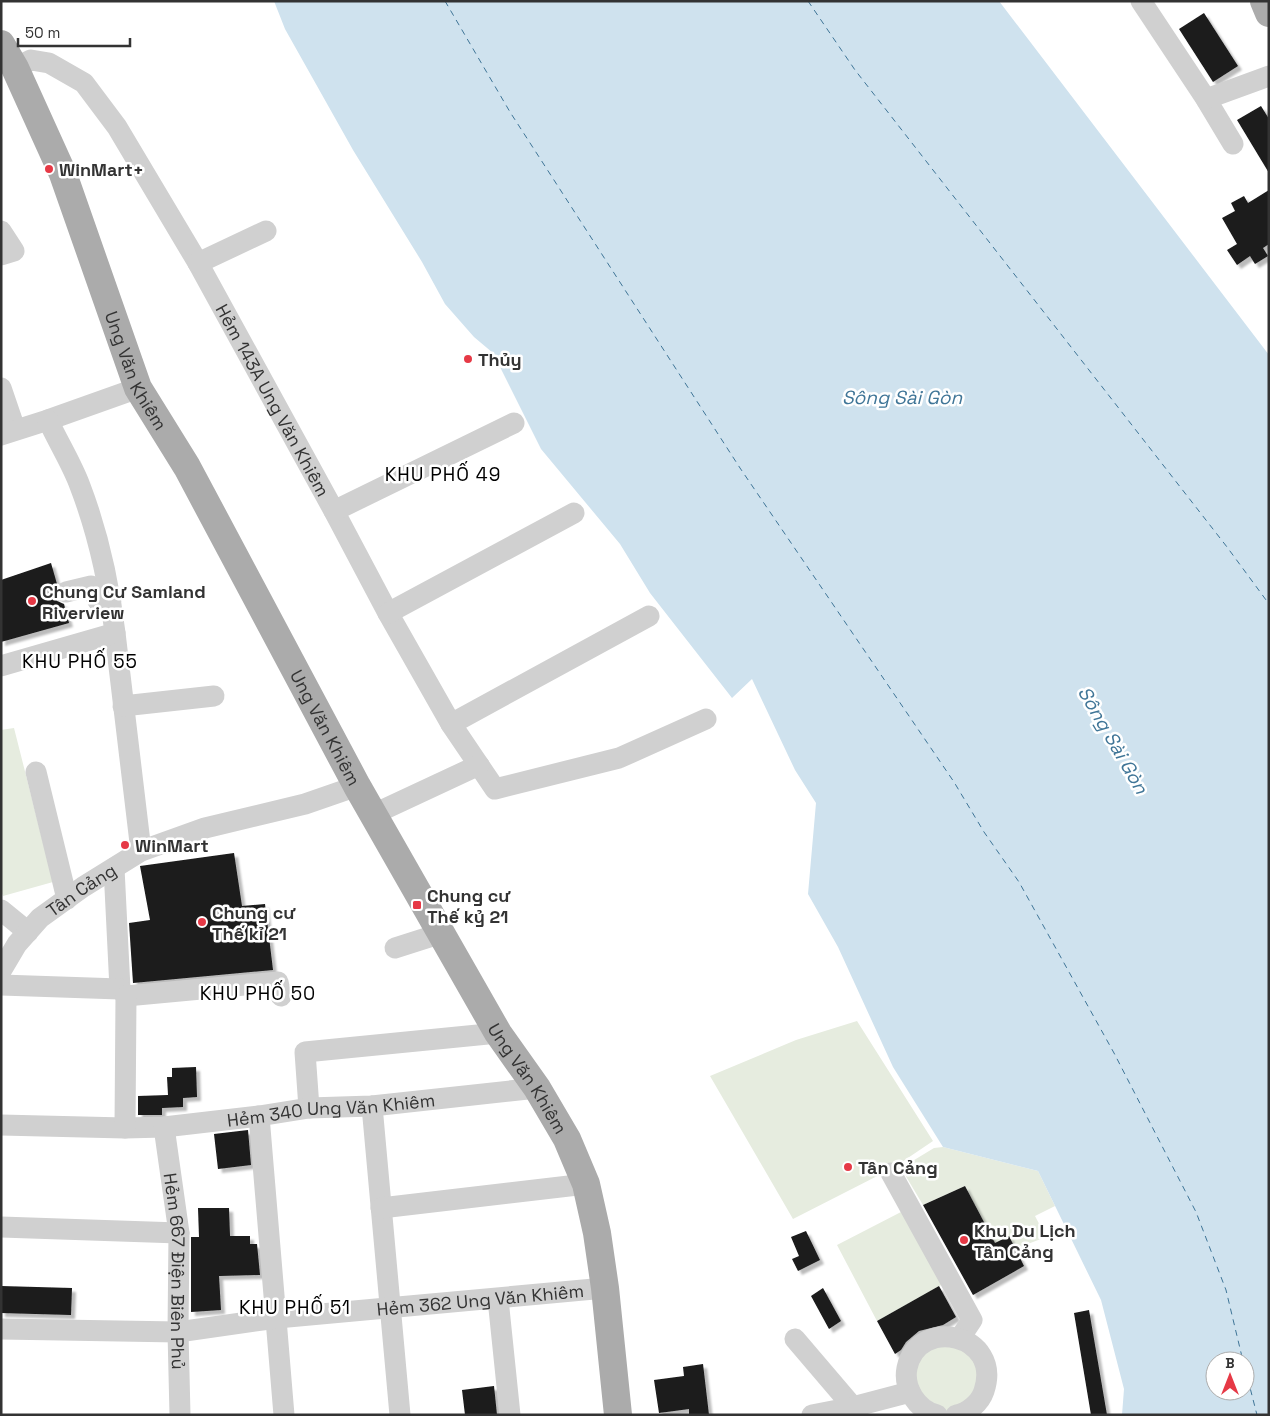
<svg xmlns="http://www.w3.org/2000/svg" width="1270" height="1416" font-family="'Space Grotesk',sans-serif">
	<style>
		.green { fill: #e6ecdf }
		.water { fill: #cfe2ee; fill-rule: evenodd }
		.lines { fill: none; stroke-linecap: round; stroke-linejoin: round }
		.ferry { stroke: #3f7597; stroke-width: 1; stroke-dasharray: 6 5; stroke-linecap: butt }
		.building { fill: #1a1a1a; filter: url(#shadow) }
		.minor { stroke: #d0d0d0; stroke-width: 21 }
		.major { stroke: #ababab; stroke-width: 28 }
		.poi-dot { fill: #e63946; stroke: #fff; stroke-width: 2 }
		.labels { text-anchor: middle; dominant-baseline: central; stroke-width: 5; stroke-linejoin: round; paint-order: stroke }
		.poi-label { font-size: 18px; font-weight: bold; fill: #333; stroke: #fff; text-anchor: start }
		.street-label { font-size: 18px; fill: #333; stroke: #fff }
		.water-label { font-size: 19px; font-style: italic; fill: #3f7597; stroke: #fff }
		.neighbourhood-label { font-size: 19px; letter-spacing: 1px; fill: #000; stroke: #fff }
	</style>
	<defs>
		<filter id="shadow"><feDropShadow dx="4" dy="4" stdDeviation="1" flood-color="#0004"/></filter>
	</defs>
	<rect width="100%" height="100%" fill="#fff"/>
	<!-- green -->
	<path class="green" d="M 14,728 L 53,882 L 3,896 L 1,891 L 1,730 Z
		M 857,1021 L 933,1141 L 893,1168 L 793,1219 L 710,1076 L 796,1040 Z
		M 943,1147 L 1038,1171 L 1055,1206 L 1035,1216 L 1046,1237 L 1015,1249 L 1009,1236 L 995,1243 L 965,1186 L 923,1205 L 901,1168 L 934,1148 Z
		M 901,1212 L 945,1283 L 877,1321 L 837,1245 Z
		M 946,1340 L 977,1357 L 978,1394 L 947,1412 L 914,1390 L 916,1357 Z"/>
	<!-- water -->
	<path class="water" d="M 274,1 L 999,1 L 1269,355 L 1269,1415 L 1122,1415 L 1124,1389 L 1101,1300 L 1038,1171 L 943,1147 L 893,1067 L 838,947 L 808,894 L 816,803 L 795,770 L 752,679 L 732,698 L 650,593 L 620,544 L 541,449 L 493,353 L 474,337 L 445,304 L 422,262 L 353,150 L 285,29 ZM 1215,1361 L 1245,1361 L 1245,1391 L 1215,1391 Z"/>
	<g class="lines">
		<!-- ferry -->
		<path class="ferry" d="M 445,1 L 510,112 L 740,468 L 954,782 L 984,832 L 1019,882 L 1114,1053 L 1196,1212 L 1226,1290 L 1243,1361
			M 808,1 L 855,70 L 1227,547 L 1269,604
			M 1245,1368 L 1257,1415"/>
	</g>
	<!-- building -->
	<path class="building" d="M 1204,13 L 1238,66 L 1213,82 L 1179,29 Z
		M 1261,106 L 1269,119 L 1269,173 L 1237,120 Z
		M 1269,190 L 1269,244 L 1263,248 L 1268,256 L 1255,264 L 1250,256 L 1237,265 L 1227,250 L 1237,244 L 1222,218 L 1235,211 L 1231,203 L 1244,196 L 1248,203 Z
		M 51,563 L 57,584 L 54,589 L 54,595 L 57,601 L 64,604 L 69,623 L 1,642 L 1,580 Z
		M 234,853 L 242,906 L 265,904 L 273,970 L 133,983 L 129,923 L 150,920 L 140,866 Z
		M 196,1067 L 197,1097 L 183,1098 L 183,1107 L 162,1108 L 162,1115 L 138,1115 L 138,1096 L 168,1095 L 167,1077 L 172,1077 L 172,1068 Z
		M 248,1130 L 251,1165 L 218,1169 L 214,1134 Z
		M 965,1186 L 995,1243 L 1009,1236 L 1024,1266 L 973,1295 L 923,1205 Z
		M 198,1208 L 229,1208 L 230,1236 L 250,1236 L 250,1244 L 257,1244 L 260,1275 L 219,1276 L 221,1310 L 191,1312 L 191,1237 L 199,1237 Z
		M 806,1231 L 820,1260 L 798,1271 L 792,1259 L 799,1256 L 791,1237 Z
		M 1,1286 L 72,1288 L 71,1315 L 1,1313 Z
		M 939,1286 L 956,1317 L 943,1325 L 919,1331 L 906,1342 L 901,1350 L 895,1354 L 877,1321 Z
		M 823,1288 L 841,1321 L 829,1329 L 811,1296 Z
		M 1089,1310 L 1107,1415 L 1091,1415 L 1074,1313 Z
		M 703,1364 L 709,1415 L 689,1415 L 689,1409 L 659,1413 L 654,1380 L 684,1376 L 683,1367 Z
		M 494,1386 L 497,1415 L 465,1415 L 462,1390 Z"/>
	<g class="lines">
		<!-- minor -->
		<g class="minor">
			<path d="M 1141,1 L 1206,99 L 1233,144"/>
			<path id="s1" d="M 15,68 L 31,60 L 49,63 L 84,83 L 117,127 L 198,263 L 334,511 L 388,613 L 451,724 L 495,789 L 619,758 L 706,719"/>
			<path d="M 1206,99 L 1269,76"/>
			<path d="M 1,231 L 14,251 L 1,255"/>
			<path d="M 198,263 L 266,231"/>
			<path d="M 1,388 L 15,429"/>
			<path d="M 1,435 L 48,420 L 138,388"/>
			<path d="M 334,511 L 514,423"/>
			<path d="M 66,592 L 91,586 L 98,601 L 111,599"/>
			<path d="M 388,613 L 574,513"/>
			<path d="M 115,633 L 141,851"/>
			<path d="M 1,666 L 115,633 C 109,583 98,533 80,486 C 72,464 58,442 48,420"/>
			<path d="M 123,706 L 214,696"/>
			<path d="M 451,724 L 649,616"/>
			<path d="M 36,772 L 67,899"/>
			<path d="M 374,814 L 479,765"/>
			<path d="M 114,868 L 120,989"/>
			<path d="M 1,910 L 28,932"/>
			<path d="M 395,948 L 442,933"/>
			<path id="s2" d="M 1,971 L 17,944 L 40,918 L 83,887 L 141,851 L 205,828 L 305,804 L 357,786"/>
			<path d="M 1,985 L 120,989 L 126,996 L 278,982 L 281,996"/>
			<path d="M 372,1106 L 400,1415"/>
			<path d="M 309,1108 L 305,1052 L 498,1033"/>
			<path d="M 259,1116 L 284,1415"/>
			<path id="s3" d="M 1,1125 L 125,1128 L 164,1127 L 259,1116 L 309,1108 L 372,1106 L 537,1088"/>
			<path id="s4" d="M 164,1127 L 179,1233 L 178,1332 L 180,1415"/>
			<path d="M 125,1128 L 126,996"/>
			<path d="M 891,1173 L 972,1320 L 960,1338"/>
			<path d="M 381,1208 L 586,1184"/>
			<path d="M 1,1227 L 179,1233"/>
			<path d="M 498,1299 L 510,1415"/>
			<path id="s5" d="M 1,1329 L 178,1332 L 277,1318 L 605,1288"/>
			<path d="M 795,1339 L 853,1407 L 850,1415"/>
			<path d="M 812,1415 L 853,1407 L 910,1392"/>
			<path d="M 937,1415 C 917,1410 903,1388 907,1368 C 918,1315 1003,1334 984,1391 C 980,1403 968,1413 956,1415"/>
		</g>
		<!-- major -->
		<g class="major">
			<path d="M 1264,1 L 1269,13"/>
			<path id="s6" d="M 1,44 L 15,68 L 63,174 L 138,388 L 187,467 L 357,786 L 498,1033 L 537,1088 L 567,1139 L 586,1184 L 597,1233 L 605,1288 L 618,1415"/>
		</g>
	</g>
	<!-- markers -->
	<g class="poi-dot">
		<circle cx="49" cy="169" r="5"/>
		<circle cx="468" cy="359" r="5"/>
		<circle cx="32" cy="601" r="5"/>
		<circle cx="125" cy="845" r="5"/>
		<rect x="412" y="900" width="10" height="10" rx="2.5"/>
		<circle cx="202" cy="922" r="5"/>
		<circle cx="848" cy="1167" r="5"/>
		<circle cx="964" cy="1240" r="5"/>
	</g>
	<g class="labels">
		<!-- poi labels -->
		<g class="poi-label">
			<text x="59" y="169">WinMart+</text>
			<text x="478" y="359">Thủy</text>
			<text x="42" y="591">Chung Cư Samland<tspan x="42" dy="21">Riverview</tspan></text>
			<text x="135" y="845">WinMart</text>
			<text x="427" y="895">Chung cư<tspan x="427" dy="21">Thế kỷ 21</tspan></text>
			<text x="212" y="912">Chung cư<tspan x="212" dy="21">Thế kỉ 21</tspan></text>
			<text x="858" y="1167">Tân Cảng</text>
			<text x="974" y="1230">Khu Du Lịch<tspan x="974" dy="21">Tân Cảng</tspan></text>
		</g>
		<!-- street labels -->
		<g class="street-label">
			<text stroke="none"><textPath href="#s6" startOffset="354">Ung Văn Khiêm</textPath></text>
			<text stroke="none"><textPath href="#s1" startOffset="446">Hẻm 143A Ung Văn Khiêm</textPath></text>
			<text stroke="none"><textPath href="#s6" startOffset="759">Ung Văn Khiêm</textPath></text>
			<text stroke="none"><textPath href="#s2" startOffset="116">Tân Cảng</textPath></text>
			<text stroke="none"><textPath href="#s6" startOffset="1164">Ung Văn Khiêm</textPath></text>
			<text stroke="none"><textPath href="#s3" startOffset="331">Hẻm 340 Ung Văn Khiêm</textPath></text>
			<text stroke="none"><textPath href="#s4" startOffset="145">Hẻm 667 Điện Biên Phủ</textPath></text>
			<text stroke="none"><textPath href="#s5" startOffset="481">Hẻm 362 Ung Văn Khiêm</textPath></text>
		</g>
		<!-- water labels -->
		<g class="water-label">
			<text x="902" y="397">Sông Sài Gòn</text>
			<text transform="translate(1113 740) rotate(60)">Sông Sài Gòn</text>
		</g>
		<!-- neighbourhood labels -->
		<g class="neighbourhood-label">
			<text x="443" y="474">KHU PHỐ 49</text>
			<text x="80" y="661">KHU PHỐ 55</text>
			<text x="258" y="993">KHU PHỐ 50</text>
			<text x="295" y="1307">KHU PHỐ 51</text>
		</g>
	</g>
	<!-- border -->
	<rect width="1270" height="1416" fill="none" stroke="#333333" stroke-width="5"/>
	<!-- north arrow -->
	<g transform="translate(1230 1376)"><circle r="24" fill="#ffffff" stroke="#adadad"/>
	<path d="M0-4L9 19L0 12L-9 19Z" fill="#e63946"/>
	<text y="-8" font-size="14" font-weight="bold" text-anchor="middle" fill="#333333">B</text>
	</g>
	<!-- scale -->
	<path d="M18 38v8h112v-8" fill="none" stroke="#333333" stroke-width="2.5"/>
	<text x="25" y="38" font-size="15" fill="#333333" stroke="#ffffff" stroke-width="4" paint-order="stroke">50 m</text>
</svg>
